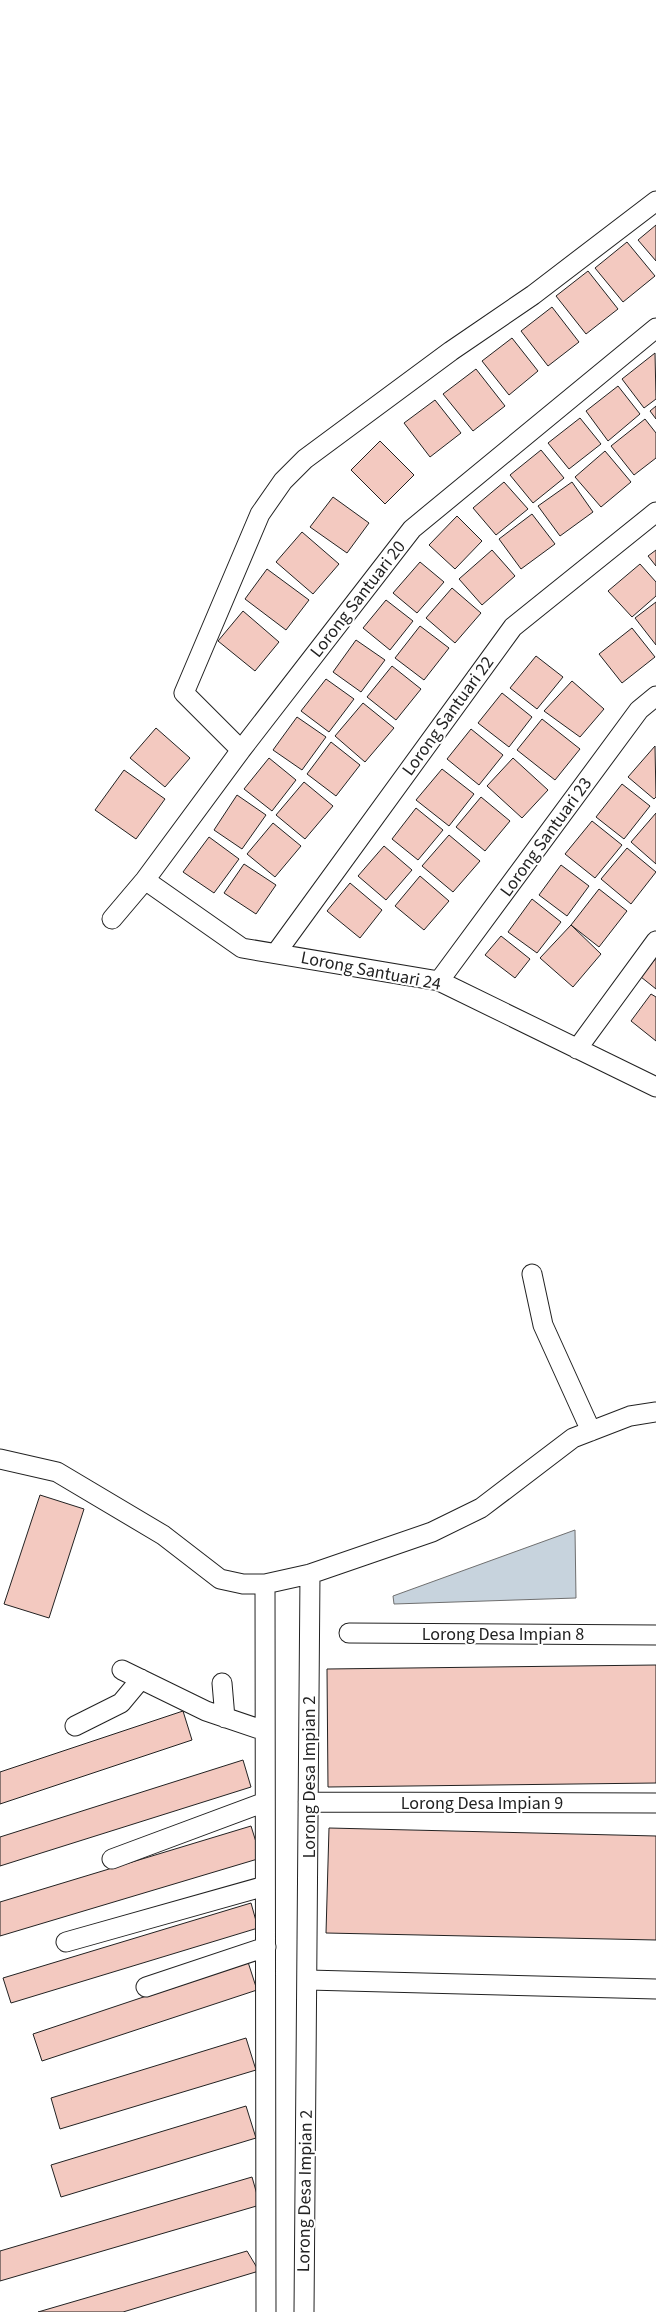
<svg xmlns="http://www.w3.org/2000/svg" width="656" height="2312" font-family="'Source Sans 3',sans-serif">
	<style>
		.water { fill: #c7d3dd; stroke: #6f6f6f }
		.building { fill: #f3c9c0; stroke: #222 }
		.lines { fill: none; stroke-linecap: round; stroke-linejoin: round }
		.minor-casing { stroke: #222; stroke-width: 21 }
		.minor { stroke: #fff; stroke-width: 19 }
		.labels { text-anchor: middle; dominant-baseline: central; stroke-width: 4; stroke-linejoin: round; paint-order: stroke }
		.street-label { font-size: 18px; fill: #222; stroke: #fff }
	</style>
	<rect width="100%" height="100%" fill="#fff"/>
	<!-- water -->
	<path class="water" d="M 575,1530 L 576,1598 L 394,1604 L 393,1596 Z"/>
	<!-- building -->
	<path class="building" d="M 656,225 L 656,261 L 638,240 Z
		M 627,242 L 655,276 L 623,302 L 595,268 Z
		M 588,271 L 618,309 L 586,334 L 556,296 Z
		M 552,307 L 579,342 L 548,366 L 521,331 Z
		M 512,338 L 538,371 L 509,395 L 482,361 Z
		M 655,353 L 656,399 L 644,408 L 622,379 Z
		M 476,369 L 505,406 L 473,431 L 443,394 Z
		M 618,386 L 640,414 L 608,441 L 586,411 Z
		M 435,400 L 461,433 L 430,457 L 404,423 Z
		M 656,406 L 656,419 L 650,411 Z
		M 580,418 L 601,444 L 569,469 L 548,443 Z
		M 645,419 L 656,433 L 656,458 L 634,475 L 611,446 Z
		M 380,441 L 414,475 L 385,504 L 351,470 Z
		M 541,450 L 564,478 L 533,503 L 510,475 Z
		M 605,451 L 631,482 L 601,507 L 575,477 Z
		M 504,482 L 528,509 L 496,535 L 473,508 Z
		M 572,482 L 593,512 L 560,536 L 538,506 Z
		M 333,497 L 369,523 L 347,553 L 310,527 Z
		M 532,514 L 555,544 L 521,569 L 499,539 Z
		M 457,516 L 482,541 L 455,569 L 429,545 Z
		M 302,532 L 339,564 L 313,594 L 276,562 Z
		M 492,550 L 515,576 L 482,605 L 459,579 Z
		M 656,550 L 656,566 L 648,556 Z
		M 420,562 L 444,582 L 417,613 L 393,593 Z
		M 640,564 L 656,582 L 656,596 L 632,617 L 608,591 Z
		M 267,569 L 309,600 L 286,630 L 245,599 Z
		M 452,588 L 481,613 L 455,643 L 426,618 Z
		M 386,600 L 413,621 L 390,650 L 363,628 Z
		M 656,602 L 656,645 L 635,618 Z
		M 243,611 L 279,642 L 255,671 L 218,641 Z
		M 420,626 L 449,648 L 424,680 L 395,658 Z
		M 632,628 L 655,657 L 622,683 L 599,654 Z
		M 356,640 L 385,660 L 361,692 L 333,672 Z
		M 536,656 L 563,677 L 537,709 L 510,688 Z
		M 392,666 L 421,689 L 396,720 L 367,697 Z
		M 326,679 L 354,699 L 329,732 L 301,711 Z
		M 572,681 L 604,709 L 580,737 L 544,711 Z
		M 502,693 L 532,717 L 509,747 L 478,723 Z
		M 363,703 L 394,728 L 365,762 L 335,736 Z
		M 297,717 L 326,737 L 302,770 L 273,750 Z
		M 542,719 L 580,749 L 555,780 L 517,750 Z
		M 156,728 L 190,758 L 165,787 L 130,758 Z
		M 471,729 L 503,755 L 479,785 L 447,759 Z
		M 331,742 L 360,765 L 336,796 L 307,774 Z
		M 655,746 L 656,797 L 654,799 L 628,777 Z
		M 269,758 L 296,780 L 272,811 L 244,789 Z
		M 513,758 L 548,790 L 522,818 L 487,786 Z
		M 442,769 L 474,794 L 449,826 L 416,800 Z
		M 124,770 L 165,799 L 136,839 L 95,810 Z
		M 304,782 L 333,806 L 305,839 L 276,815 Z
		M 622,784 L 650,806 L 624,839 L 596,817 Z
		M 237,795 L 266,815 L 242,849 L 214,830 Z
		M 481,797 L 510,821 L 485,851 L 456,827 Z
		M 416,808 L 443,830 L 418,860 L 392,839 Z
		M 656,813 L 656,864 L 631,842 Z
		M 592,821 L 622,845 L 595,878 L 565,854 Z
		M 273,823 L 301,846 L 275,877 L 247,854 Z
		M 449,835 L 480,861 L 453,892 L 422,866 Z
		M 209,837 L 239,859 L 214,893 L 183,872 Z
		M 384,846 L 412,870 L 386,900 L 358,876 Z
		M 627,848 L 656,872 L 631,904 L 601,879 Z
		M 244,864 L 276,885 L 256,914 L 224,893 Z
		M 561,865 L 589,886 L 567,916 L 539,895 Z
		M 420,876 L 449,901 L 424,930 L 395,906 Z
		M 350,883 L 382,910 L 360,938 L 327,911 Z
		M 599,889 L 627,911 L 599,947 L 571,925 Z
		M 532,899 L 561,922 L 537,953 L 508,932 Z
		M 571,925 L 601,954 L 573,987 L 540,958 Z
		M 501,936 L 530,959 L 515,978 L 485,955 Z
		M 656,958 L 656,989 L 641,977 Z
		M 651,994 L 656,997 L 656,1041 L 631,1021 Z
		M 40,1495 L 84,1509 L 49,1618 L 4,1604 Z
		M 656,1665 L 656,1783 L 328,1787 L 327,1669 Z
		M 183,1711 L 192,1740 L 0,1804 L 0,1772 Z
		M 243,1760 L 251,1787 L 0,1866 L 0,1837 Z
		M 251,1826 L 261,1858 L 0,1936 L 0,1902 Z
		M 329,1828 L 656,1836 L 656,1940 L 326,1933 Z
		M 251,1903 L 258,1928 L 11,2003 L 3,1978 Z
		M 248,1962 L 257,1990 L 42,2061 L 33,2034 Z
		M 246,2038 L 256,2070 L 60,2129 L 51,2098 Z
		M 246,2106 L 256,2138 L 61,2197 L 51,2165 Z
		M 252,2177 L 260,2205 L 0,2281 L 0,2251 Z
		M 247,2251 L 259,2271 L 123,2312 L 38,2312 Z"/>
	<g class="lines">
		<!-- minor casing -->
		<g class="minor-casing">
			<path id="minor" d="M 241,750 L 184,693 L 260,514 L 283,481 L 305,459 L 451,351 L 533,295 L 656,201
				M 145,880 L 242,948 L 439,981 L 656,1087
				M 112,919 L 145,880 L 241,750 L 412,529 L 656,328
				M 276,953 L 513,627 L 656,512
				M 439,981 L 639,710 L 656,696
				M 577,1049 L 656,941
				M 532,1274 L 543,1325 L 591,1431
				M 0,1459 L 57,1472 L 163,1535 L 220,1579 L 243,1584 L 265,1584 L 310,1574 L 432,1532 L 481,1508 L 573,1438 L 630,1416 L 656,1412
				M 265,1584 L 266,2312
				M 349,1633 L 656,1635
				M 122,1670 L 206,1711 L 265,1731
				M 222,1683 L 225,1718
				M 75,1726 L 121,1703 L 141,1679
				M 308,1802 L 656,1803
				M 112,1859 L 265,1802
				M 66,1942 L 265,1886
				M 308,1980 L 656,1989
				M 146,1987 L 266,1947
				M 304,2312 L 310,1574"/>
		</g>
		<!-- minor -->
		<use href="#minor" class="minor"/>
	</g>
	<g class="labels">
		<!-- street labels -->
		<g class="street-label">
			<text transform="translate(358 599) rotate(-52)">Lorong Santuari 20</text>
			<text transform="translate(448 716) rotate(-54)">Lorong Santuari 22</text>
			<text transform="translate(546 837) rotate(-54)">Lorong Santuari 23</text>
			<text transform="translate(371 971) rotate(11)">Lorong Santuari 24</text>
			<text x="503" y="1634">Lorong Desa Impian 8</text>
			<text transform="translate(309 1777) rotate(-90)">Lorong Desa Impian 2</text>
			<text x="482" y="1803">Lorong Desa Impian 9</text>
			<text transform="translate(305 2191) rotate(-89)">Lorong Desa Impian 2</text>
		</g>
	</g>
</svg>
